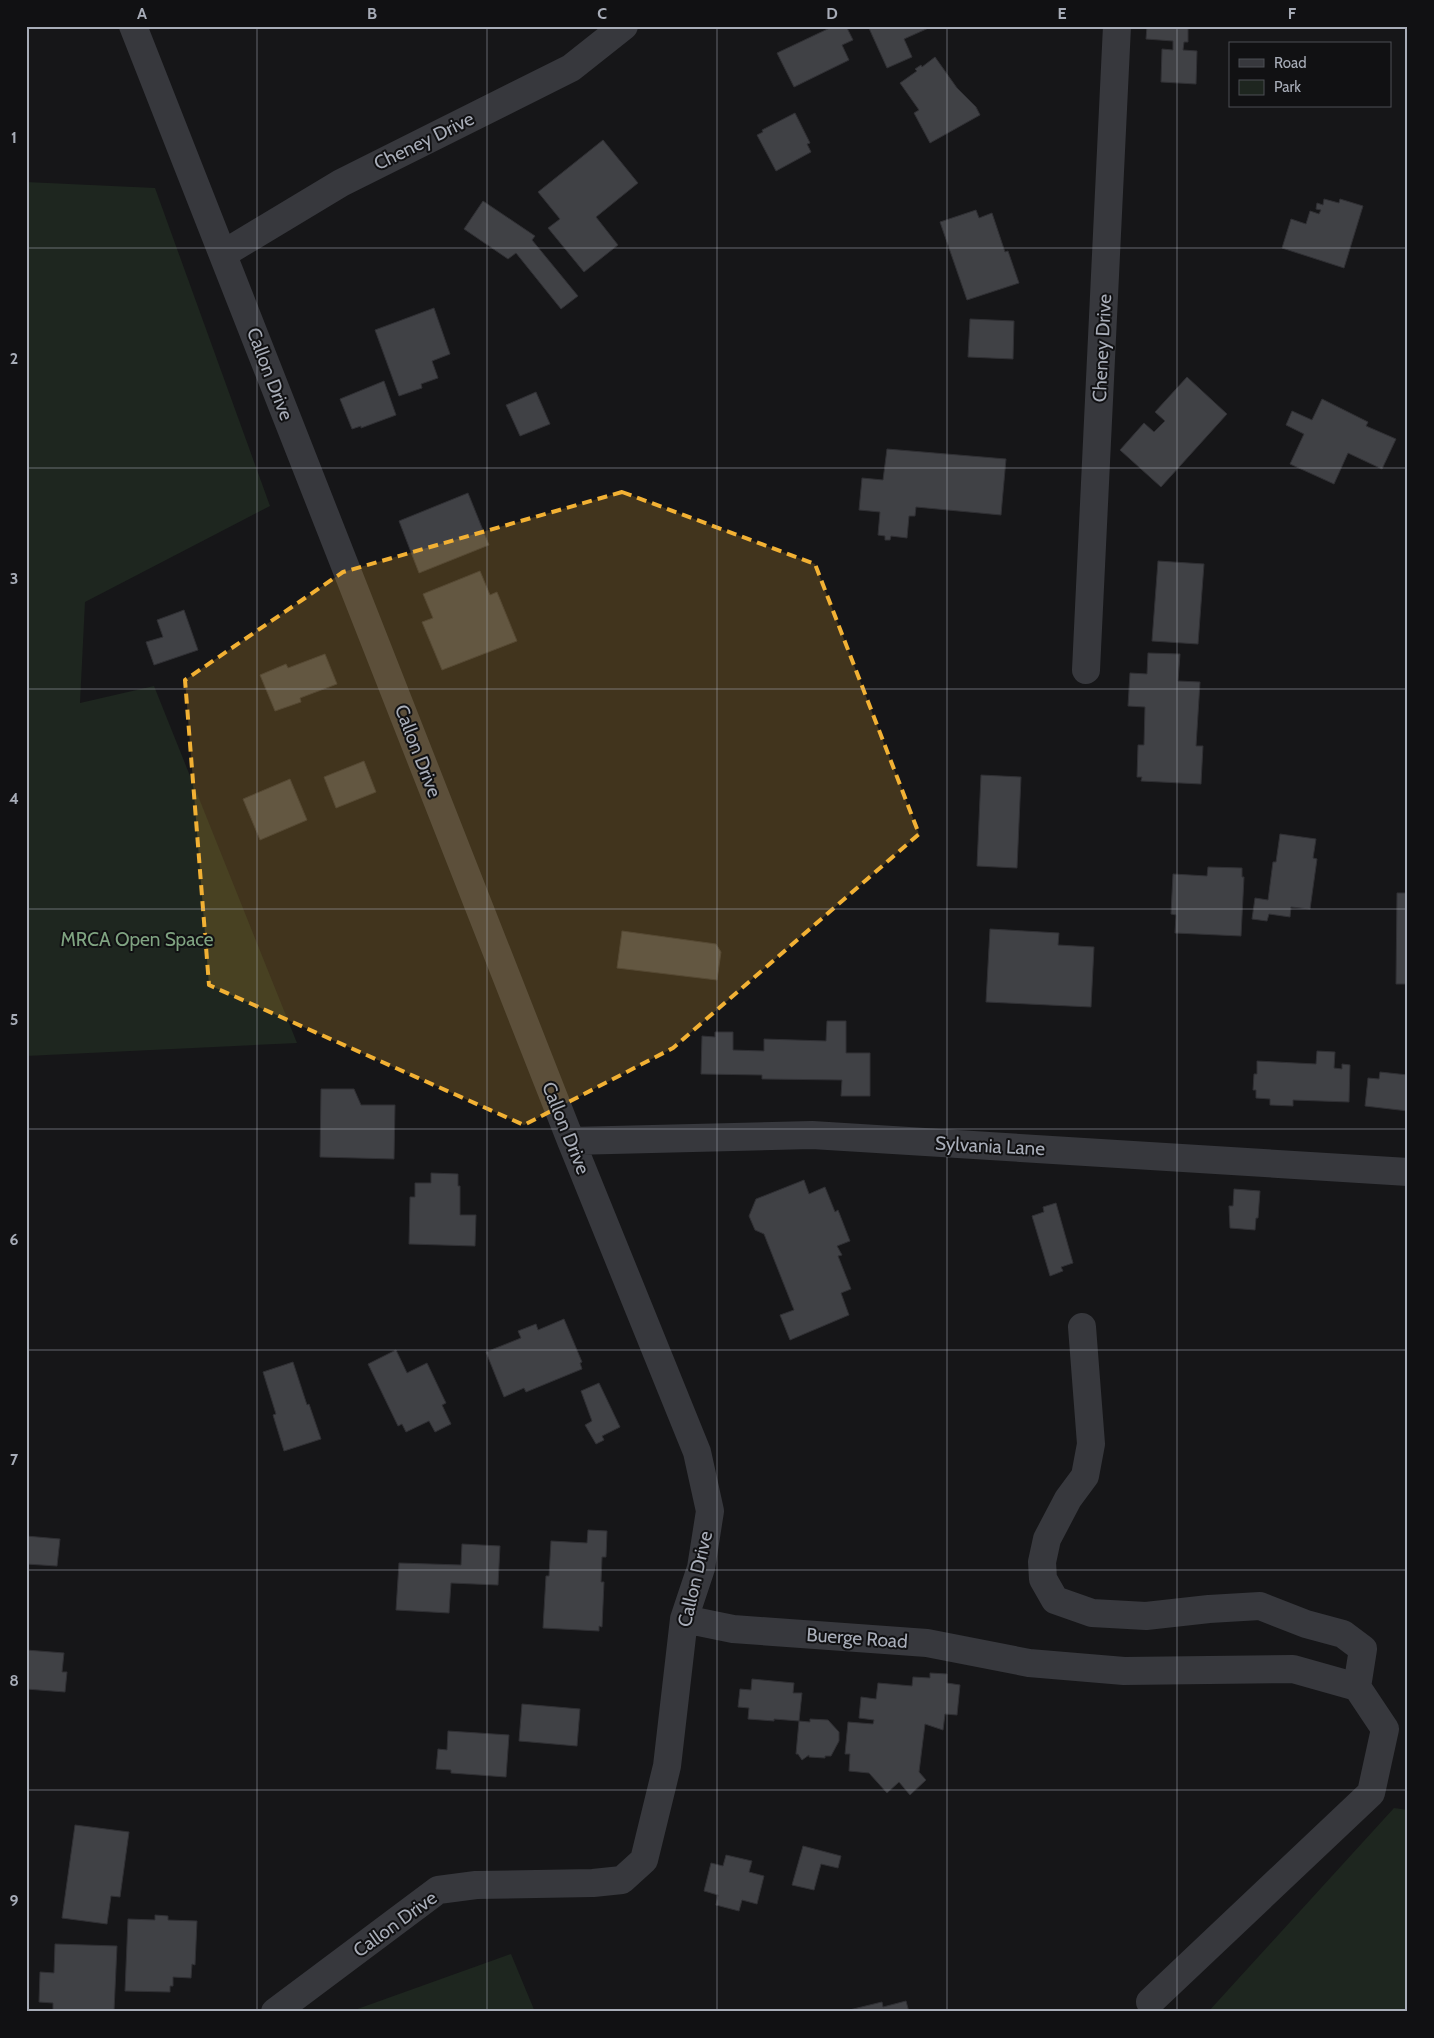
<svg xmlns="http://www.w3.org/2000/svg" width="1434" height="2038" font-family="Cabin,sans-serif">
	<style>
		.green { fill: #1e261f }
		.building { fill: #404145; stroke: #303034 }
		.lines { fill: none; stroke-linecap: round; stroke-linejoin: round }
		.minor { stroke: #37383d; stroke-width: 28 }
		.marked { fill: #f2b134; fill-opacity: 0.2; stroke: #f2b134; stroke-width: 4; stroke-dasharray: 10 6; stroke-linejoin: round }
		.grid { fill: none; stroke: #a8adb8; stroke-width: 1; stroke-opacity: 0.55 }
		.labels { text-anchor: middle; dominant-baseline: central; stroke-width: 4; stroke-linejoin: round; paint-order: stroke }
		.street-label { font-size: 19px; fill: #a8adb8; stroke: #111113 }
		.park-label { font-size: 19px; fill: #7fa381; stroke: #111113 }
		.neatline { fill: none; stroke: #a8adb8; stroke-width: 2 }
		.grid-label { font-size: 16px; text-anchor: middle; font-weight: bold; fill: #a8adb8 }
	</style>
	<rect width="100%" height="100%" fill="#161618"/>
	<!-- green -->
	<path class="green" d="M 26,182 L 155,188 L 270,506 L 85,602 L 80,703 L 154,686 L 297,1043 L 26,1056 Z
		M 1394,1808 L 1408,1810 L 1408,2012 L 1208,2012 Z
		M 511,1954 L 535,2012 L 349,2012 Z"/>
	<!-- building -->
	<path class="building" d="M 834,26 L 846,26 L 853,40 L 842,45 L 849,60 L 794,87 L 777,53 Z
		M 868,26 L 933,26 L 904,39 L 912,57 L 887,68 Z
		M 1147,26 L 1188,26 L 1188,42 L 1184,42 L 1183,50 L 1197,51 L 1196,84 L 1161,82 L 1162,49 L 1173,50 L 1173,41 L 1146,39 Z
		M 935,57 L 957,88 L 976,107 L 980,115 L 930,143 L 914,113 L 919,110 L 900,83 L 917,71 L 915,69 L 921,65 L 922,67 Z
		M 795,113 L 810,143 L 807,144 L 811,152 L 776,171 L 757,135 L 763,132 L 762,130 Z
		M 603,140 L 638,183 L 596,217 L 618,245 L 584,272 L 548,228 L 560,219 L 538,192 Z
		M 1324,199 L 1339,203 L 1340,199 L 1363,206 L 1344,268 L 1282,248 L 1291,219 L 1306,224 L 1310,211 L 1319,214 L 1321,210 L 1316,209 L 1317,203 L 1323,205 Z
		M 483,201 L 535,236 L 532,240 L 578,296 L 561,309 L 516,253 L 508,259 L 464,229 Z
		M 976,210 L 979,218 L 992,213 L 1005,252 L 1008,251 L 1019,283 L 967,300 L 940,222 Z
		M 434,308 L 450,354 L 432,361 L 438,378 L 421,384 L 422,388 L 399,396 L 375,330 Z
		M 970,319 L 1014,321 L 1013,359 L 968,357 Z
		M 1187,377 L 1227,414 L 1161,487 L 1120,450 L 1144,423 L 1154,432 L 1165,421 L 1155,412 Z
		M 384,381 L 396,415 L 361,428 L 361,426 L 352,429 L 340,399 Z
		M 536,392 L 550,424 L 520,436 L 506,405 Z
		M 1322,399 L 1368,422 L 1366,426 L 1396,439 L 1382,469 L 1348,453 L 1334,484 L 1290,464 L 1304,434 L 1286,425 L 1292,411 L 1312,420 Z
		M 887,449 L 1006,459 L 1001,515 L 916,507 L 915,516 L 909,516 L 907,538 L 891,536 L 890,540 L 885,540 L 885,536 L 878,535 L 880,512 L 859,510 L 862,478 L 883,480 Z
		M 468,493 L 489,545 L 419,573 L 399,521 Z
		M 1158,561 L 1204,564 L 1198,644 L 1152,641 Z
		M 480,571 L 490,595 L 497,592 L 517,641 L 442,670 L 422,622 L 433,618 L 423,594 Z
		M 184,610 L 198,650 L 154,665 L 146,642 L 163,637 L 157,620 Z
		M 1148,653 L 1180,654 L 1178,681 L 1200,682 L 1196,746 L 1203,746 L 1201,784 L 1141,781 L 1142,777 L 1137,777 L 1138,745 L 1144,745 L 1145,707 L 1128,706 L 1130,673 L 1147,674 Z
		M 325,654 L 337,684 L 300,698 L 301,702 L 275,711 L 260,675 L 286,664 L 288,668 Z
		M 364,761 L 376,792 L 336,808 L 324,777 Z
		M 981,775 L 1021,777 L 1017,868 L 977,866 Z
		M 290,779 L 307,820 L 260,840 L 243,799 Z
		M 1280,834 L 1316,839 L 1313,858 L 1317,859 L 1310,909 L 1291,907 L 1290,917 L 1269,914 L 1267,921 L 1252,919 L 1255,898 L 1268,900 L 1273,862 L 1276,862 Z
		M 1208,867 L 1242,868 L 1242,877 L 1244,877 L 1241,936 L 1175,933 L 1176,915 L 1171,914 L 1173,874 L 1207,876 Z
		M 1397,893 L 1408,893 L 1408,984 L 1396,984 Z
		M 990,929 L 1059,933 L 1058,945 L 1094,947 L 1091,1007 L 986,1002 Z
		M 622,931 L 716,944 L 721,952 L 717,980 L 617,968 Z
		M 827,1021 L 846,1021 L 846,1053 L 870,1053 L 870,1096 L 841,1096 L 842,1080 L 762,1079 L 762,1075 L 701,1074 L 702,1036 L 715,1037 L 715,1032 L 733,1032 L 733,1050 L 764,1051 L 764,1039 L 826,1041 Z
		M 1317,1051 L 1335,1052 L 1334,1068 L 1342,1069 L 1342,1064 L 1350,1065 L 1349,1102 L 1293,1100 L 1293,1106 L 1270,1105 L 1270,1099 L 1256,1098 L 1256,1090 L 1253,1090 L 1254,1074 L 1257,1074 L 1257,1061 L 1316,1064 Z
		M 1380,1072 L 1408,1075 L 1408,1111 L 1365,1106 L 1368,1078 L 1379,1079 Z
		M 321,1089 L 354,1089 L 361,1105 L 395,1105 L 394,1159 L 320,1157 Z
		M 431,1173 L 458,1174 L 458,1186 L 460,1186 L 460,1215 L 476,1215 L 475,1246 L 409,1244 L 410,1197 L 415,1197 L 415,1183 L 431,1183 Z
		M 804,1180 L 809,1194 L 825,1187 L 835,1212 L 838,1210 L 850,1241 L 837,1246 L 842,1255 L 838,1256 L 851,1289 L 841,1293 L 849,1315 L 790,1340 L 780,1315 L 794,1310 L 764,1234 L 755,1230 L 749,1216 L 756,1199 Z
		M 1234,1189 L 1260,1191 L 1258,1218 L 1256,1218 L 1255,1230 L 1230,1228 L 1229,1206 L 1233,1206 Z
		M 1056,1203 L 1073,1263 L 1061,1267 L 1063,1271 L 1050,1276 L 1032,1216 L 1044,1212 L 1043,1207 Z
		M 564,1319 L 582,1362 L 580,1363 L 582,1369 L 526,1392 L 524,1388 L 504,1397 L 486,1352 L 521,1338 L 518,1331 L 536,1324 L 538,1330 Z
		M 396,1350 L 407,1373 L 427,1363 L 446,1403 L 442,1405 L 451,1424 L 435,1432 L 429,1421 L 406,1432 L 402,1424 L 398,1426 L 368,1364 Z
		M 293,1362 L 307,1405 L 309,1404 L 321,1439 L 284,1451 L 273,1415 L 276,1414 L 263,1372 Z
		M 599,1383 L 620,1427 L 602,1436 L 604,1440 L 596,1444 L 585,1425 L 592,1421 L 581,1391 Z
		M 588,1530 L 607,1531 L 606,1557 L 602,1557 L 601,1582 L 604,1582 L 602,1627 L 599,1626 L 599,1631 L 543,1628 L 546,1576 L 549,1576 L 551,1541 L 587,1543 Z
		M 26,1536 L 60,1539 L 57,1566 L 26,1564 Z
		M 462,1544 L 500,1546 L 498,1585 L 451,1583 L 449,1613 L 396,1610 L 399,1563 L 461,1565 Z
		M 26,1650 L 64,1653 L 62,1672 L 67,1672 L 65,1692 L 26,1689 Z
		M 930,1673 L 947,1674 L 947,1683 L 960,1685 L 957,1715 L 945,1714 L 943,1730 L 925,1724 L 919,1772 L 926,1780 L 910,1795 L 899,1782 L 887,1793 L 869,1773 L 849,1771 L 850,1754 L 845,1754 L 848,1722 L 873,1724 L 874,1720 L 859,1718 L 861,1697 L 876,1699 L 878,1683 L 912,1686 L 913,1677 L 930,1678 Z
		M 752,1679 L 794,1683 L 793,1693 L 802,1693 L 799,1721 L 774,1719 L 774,1721 L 748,1719 L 749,1708 L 738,1707 L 740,1689 L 751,1690 Z
		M 522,1704 L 580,1709 L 577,1746 L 519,1741 Z
		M 810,1719 L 828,1720 L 839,1732 L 839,1741 L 831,1756 L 825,1756 L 825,1758 L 809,1757 L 809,1755 L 802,1760 L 798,1754 L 796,1754 L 799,1721 L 810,1722 Z
		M 448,1731 L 509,1735 L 506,1777 L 451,1773 L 451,1770 L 436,1769 L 438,1749 L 447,1750 Z
		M 75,1825 L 129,1832 L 120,1897 L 111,1896 L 107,1924 L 62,1918 Z
		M 803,1846 L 841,1856 L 838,1868 L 821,1864 L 814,1890 L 792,1885 Z
		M 726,1855 L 752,1861 L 749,1872 L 764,1876 L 757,1904 L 742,1900 L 739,1911 L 716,1905 L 718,1895 L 704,1891 L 711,1863 L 723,1866 Z
		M 155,1915 L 168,1916 L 168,1920 L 197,1921 L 195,1965 L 192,1964 L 191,1978 L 173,1977 L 173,1986 L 170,1986 L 170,1992 L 125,1991 L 128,1919 L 155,1920 Z
		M 55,1944 L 117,1946 L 114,2011 L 53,2012 L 53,2003 L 39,2002 L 40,1972 L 54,1973 Z
		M 906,2001 L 909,2012 L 841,2012 L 882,2002 L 883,2007 Z"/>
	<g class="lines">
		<!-- minor -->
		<path class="minor" d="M 133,26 L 571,1141 L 697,1452 L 710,1511 L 701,1568 L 684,1619 L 667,1766 L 644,1860 L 622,1880 L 593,1883 L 476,1885 L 438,1890 L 275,2012
			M 223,254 L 341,183 L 571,68 L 624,26
			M 1086,670 L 1117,26
			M 571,1141 L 812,1135 L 1408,1172
			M 1082,1327 L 1091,1444 L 1085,1476 L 1068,1499 L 1047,1539 L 1042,1562 L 1043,1579 L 1055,1600 L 1092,1613 L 1146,1616 L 1209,1609 L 1260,1606 L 1306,1624 L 1343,1634 L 1363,1649 L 1357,1687
			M 684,1619 L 733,1629 L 927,1643 L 1029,1663 L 1124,1671 L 1293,1669 L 1357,1687 L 1385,1729 L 1371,1793 L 1150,2002"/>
	</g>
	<!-- marked area -->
	<path class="marked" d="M 622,492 L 815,564 L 919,834 L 673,1048 L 524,1125 L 209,985 L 185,680 L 343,572 Z"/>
	<!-- grid -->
	<path class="grid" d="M 257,26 L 257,2012M 487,26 L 487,2012M 717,26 L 717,2012M 947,26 L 947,2012M 1177,26 L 1177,2012M 26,248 L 1408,248M 26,468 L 1408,468M 26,689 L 1408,689M 26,909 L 1408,909M 26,1129 L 1408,1129M 26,1350 L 1408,1350M 26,1570 L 1408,1570M 26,1790 L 1408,1790"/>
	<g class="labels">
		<!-- street labels -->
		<g class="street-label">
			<text transform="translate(424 141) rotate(-26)">Cheney Drive</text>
			<text transform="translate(1102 348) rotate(-87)">Cheney Drive</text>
			<text transform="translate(270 374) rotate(69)">Callon Drive</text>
			<text transform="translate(418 751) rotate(69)">Callon Drive</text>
			<text transform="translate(566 1128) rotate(68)">Callon Drive</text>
			<text transform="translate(990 1146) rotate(3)">Sylvania Lane</text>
			<text transform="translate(695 1579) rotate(-77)">Callon Drive</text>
			<text transform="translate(857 1638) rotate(4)">Buerge Road</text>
			<text transform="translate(395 1924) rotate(-36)">Callon Drive</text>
		</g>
		<!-- park labels -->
		<g class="park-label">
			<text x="137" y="939">MRCA Open Space</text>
		</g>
	</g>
	<!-- border -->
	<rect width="1434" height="2038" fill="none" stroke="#111113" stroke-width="55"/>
	<!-- legend -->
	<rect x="1229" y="42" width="162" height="65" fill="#111113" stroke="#4d4f55"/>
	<rect x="1239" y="59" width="25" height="8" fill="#37383d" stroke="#4d4f55"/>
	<text x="1274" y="68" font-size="15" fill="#a8adb8">Road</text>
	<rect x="1239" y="80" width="25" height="15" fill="#1e261f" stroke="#4d4f55"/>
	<text x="1274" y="92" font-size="15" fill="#a8adb8">Park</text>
	<rect x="28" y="28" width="1378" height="1982" class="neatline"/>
	<g class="grid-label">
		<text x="142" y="19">A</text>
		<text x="372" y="19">B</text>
		<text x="602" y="19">C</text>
		<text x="832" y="19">D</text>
		<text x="1062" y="19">E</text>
		<text x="1292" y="19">F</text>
		<text x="14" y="143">1</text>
		<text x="14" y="364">2</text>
		<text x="14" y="584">3</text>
		<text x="14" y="804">4</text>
		<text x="14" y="1025">5</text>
		<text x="14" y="1245">6</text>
		<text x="14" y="1465">7</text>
		<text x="14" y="1686">8</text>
		<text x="14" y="1906">9</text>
	</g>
</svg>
